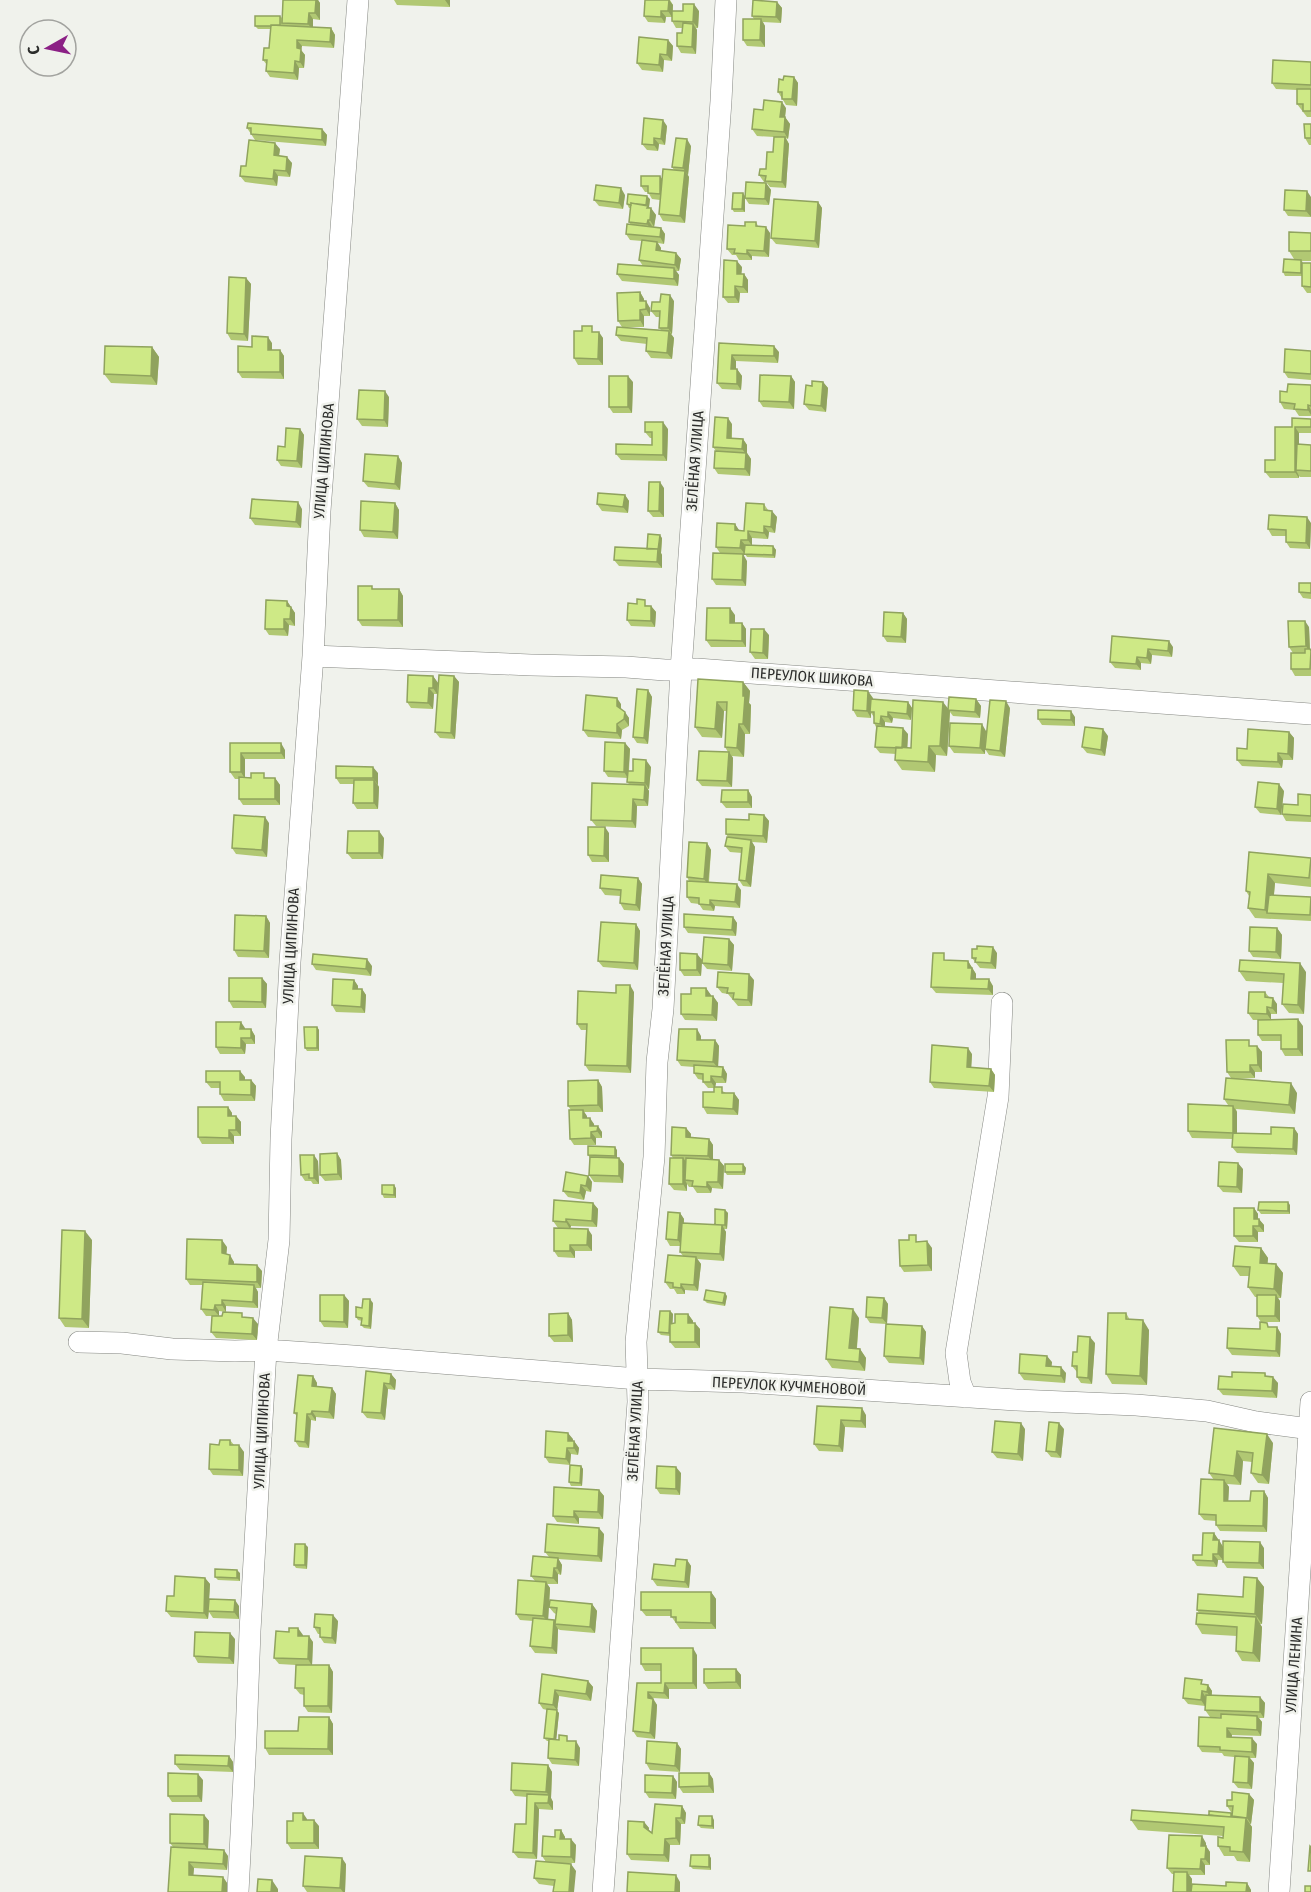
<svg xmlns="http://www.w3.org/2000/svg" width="1311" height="1892" font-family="'Fira Sans Condensed',sans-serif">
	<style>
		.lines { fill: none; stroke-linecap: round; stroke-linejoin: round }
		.minor-casing { stroke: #858782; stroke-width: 22 }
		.minor { stroke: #fff; stroke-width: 21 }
		.wall { fill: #b1c873 }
		.shaded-wall { fill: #90a35e }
		.building { fill: #cee986; stroke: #90a35e; stroke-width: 1.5 }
		.labels { text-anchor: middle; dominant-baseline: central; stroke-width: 5; stroke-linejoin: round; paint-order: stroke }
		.street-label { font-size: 15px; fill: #2c2d2b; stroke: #f0f2ec }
	</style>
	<rect width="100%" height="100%" fill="#f0f2ec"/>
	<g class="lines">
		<!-- minor casing -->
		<g class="minor-casing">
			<path id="minor" d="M 313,656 L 531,665 L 626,667 L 665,670 L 697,669 L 1311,714
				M 79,1342 L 122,1343 L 172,1349 L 235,1351 L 266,1350 L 353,1356 L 638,1379 L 743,1382 L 1016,1400 L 1136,1405 L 1207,1411 L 1256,1422 L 1311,1429
				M 966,1397 L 960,1382 L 956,1353 L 998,1097 L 1002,1003
				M 238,1892 L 246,1738 L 250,1631 L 266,1350 L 279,1240 L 281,1139 L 290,962 L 313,656 L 320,511 L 358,0
				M 603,1892 L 638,1402 L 636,1342 L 654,1157 L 657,1062 L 663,1009 L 681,670 L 721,101 L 726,0
				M 1279,1892 L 1311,1402"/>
		</g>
		<!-- minor -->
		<use href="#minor" class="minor"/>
	</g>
	<!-- wall -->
	<path class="wall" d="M 283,0 L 318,0 L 320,3 L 320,20 L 313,19 L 313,27 L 331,28 L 335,35 L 334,48 L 302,46 L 301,50 L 305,55 L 304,68 L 299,68 L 298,80 L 270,77 L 266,71 L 267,65 L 263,60 L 269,48 L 271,29 L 258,29 L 255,26 L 280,16 L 282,18 Z
		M 394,0 L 450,0 L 450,7 L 397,5 Z
		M 645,0 L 670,0 L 673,5 L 673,11 L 699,11 L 698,28 L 696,28 L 697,30 L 696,54 L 681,53 L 677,46 L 682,33 L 683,28 L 676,28 L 672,21 L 672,17 L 666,17 L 665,23 L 648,22 L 644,16 Z
		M 777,2 L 782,8 L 781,23 L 763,22 L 765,26 L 765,47 L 747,46 L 743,40 L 754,19 L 752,16 Z
		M 668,40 L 673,46 L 672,61 L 664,60 L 663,72 L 642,70 L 637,63 Z
		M 1311,62 L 1311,117 L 1307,117 L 1297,104 L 1297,90 L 1276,89 L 1272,83 Z
		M 794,77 L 798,83 L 797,106 L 786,105 L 778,92 L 783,80 Z
		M 786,108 L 785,117 L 790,124 L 788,139 L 786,138 L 789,144 L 786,188 L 770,187 L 766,182 L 764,182 L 759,175 L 766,169 L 773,152 L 774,137 L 757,136 L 752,129 L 763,110 Z
		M 1311,124 L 1311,145 L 1309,145 L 1305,138 Z
		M 667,126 L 665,145 L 659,144 L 658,151 L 647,150 L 642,144 Z
		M 247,128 L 322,129 L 327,135 L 326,146 L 255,140 Z
		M 691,146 L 688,175 L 689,177 L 685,223 L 663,221 L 659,214 L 660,200 L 652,199 L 648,192 L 645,192 L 641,186 L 660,176 L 662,180 L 674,170 L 672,167 Z
		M 280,149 L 279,156 L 292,163 L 290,177 L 278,176 L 277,186 L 245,182 L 240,176 L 246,166 Z
		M 766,183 L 771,190 L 769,205 L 749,204 L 745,198 L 745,212 L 734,212 L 732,209 L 743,193 L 745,196 Z
		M 1307,191 L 1311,217 L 1288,216 L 1284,210 Z
		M 625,195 L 623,209 L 599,206 L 594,200 Z
		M 650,199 L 649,207 L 656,215 L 654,227 L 652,227 L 661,228 L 665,234 L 664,244 L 658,243 L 661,248 L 661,251 L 676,253 L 681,259 L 679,271 L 676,271 L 679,275 L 678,286 L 622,281 L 617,274 L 643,266 L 639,260 L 642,241 L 630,240 L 626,234 L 631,225 L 629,222 L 631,208 L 629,208 L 627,204 Z
		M 818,202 L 822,208 L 819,248 L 776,244 L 771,238 Z
		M 756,222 L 758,226 L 770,233 L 769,257 L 752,256 L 752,260 L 739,260 L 736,255 L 732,255 L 727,249 L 745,226 Z
		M 1311,233 L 1311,261 L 1302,261 L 1303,263 L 1311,263 L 1311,293 L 1307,293 L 1302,286 L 1302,276 L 1285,276 L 1283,272 L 1294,259 L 1289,251 Z
		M 742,267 L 741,274 L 744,274 L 748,280 L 748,293 L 740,293 L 739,303 L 728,303 L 723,297 Z
		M 246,278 L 251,284 L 248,341 L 231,340 L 227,333 Z
		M 640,292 L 644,299 L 644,301 L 650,308 L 650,316 L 644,316 L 644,327 L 622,327 L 661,330 L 659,328 L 660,317 L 656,317 L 651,311 L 660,302 L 674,301 L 672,334 L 671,334 L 674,338 L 672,359 L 651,358 L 646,351 L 647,344 L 621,341 L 616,335 L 622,327 L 618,321 Z
		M 595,332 L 603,338 L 603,365 L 578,365 L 574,358 Z
		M 272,343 L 272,350 L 280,350 L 284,356 L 284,379 L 242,378 L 238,372 L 252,347 Z
		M 719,343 L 779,352 L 778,363 L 736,361 L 736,369 L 737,369 L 742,376 L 741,390 L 722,389 L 717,383 Z
		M 152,347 L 159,357 L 157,385 L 111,383 L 104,374 Z
		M 1311,351 L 1311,380 L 1288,378 L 1284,372 Z
		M 791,376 L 795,382 L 794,409 L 763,407 L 759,401 Z
		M 633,382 L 632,413 L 613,413 L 609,407 Z
		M 823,382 L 828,388 L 826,412 L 809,410 L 804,404 L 812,386 Z
		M 1311,385 L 1311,416 L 1299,416 L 1295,410 L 1284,409 L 1280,402 L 1287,392 Z
		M 389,397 L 388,427 L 362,426 L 357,419 Z
		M 1311,419 L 1311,433 L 1299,433 L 1299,444 L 1311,445 L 1311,477 L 1300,477 L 1299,476 L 1299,478 L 1270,478 L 1265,472 L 1275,460 L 1292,427 Z
		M 732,424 L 732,439 L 743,439 L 747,445 L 747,453 L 751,459 L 750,476 L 718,474 L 714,468 L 716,451 L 713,447 Z
		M 300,429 L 304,435 L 302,468 L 281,466 L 277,460 L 285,447 Z
		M 668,429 L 667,461 L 621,460 L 616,454 L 652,445 L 652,438 L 650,438 L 645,432 Z
		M 398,456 L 402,463 L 400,490 L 368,487 L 363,481 Z
		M 664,488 L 664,517 L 653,517 L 648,511 Z
		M 625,495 L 629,501 L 628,513 L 602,511 L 597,504 Z
		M 395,503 L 399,510 L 398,539 L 364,537 L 360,530 Z
		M 764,504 L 768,510 L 777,517 L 775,533 L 769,532 L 768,539 L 752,538 L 752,546 L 773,546 L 776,550 L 775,558 L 747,557 L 745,554 L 720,553 L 716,547 L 735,524 L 739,531 L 744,531 Z
		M 302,509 L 301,528 L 255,525 L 250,518 Z
		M 1311,523 L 1310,549 L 1290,548 L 1286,542 L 1286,536 L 1272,536 L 1268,529 Z
		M 662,538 L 661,553 L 662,555 L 662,568 L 619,566 L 614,560 L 647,549 Z
		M 747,561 L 746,586 L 716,585 L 712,579 Z
		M 1311,583 L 1311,599 L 1303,598 L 1299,592 Z
		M 374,589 L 399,589 L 403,596 L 403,627 L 362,626 L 358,620 Z
		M 287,601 L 295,613 L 295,626 L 289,625 L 288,636 L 269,635 L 265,629 Z
		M 637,604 L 651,606 L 656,612 L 655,627 L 631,626 L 627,620 Z
		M 903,613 L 907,619 L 906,643 L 887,642 L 883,636 Z
		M 735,615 L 735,623 L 742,623 L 746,629 L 746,647 L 711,647 L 706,640 Z
		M 1309,627 L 1310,649 L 1311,650 L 1311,676 L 1295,676 L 1291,669 L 1293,653 L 1289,647 Z
		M 769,635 L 768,659 L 755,659 L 750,652 Z
		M 1112,636 L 1173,647 L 1172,657 L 1152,655 L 1151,664 L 1141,663 L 1141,670 L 1115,668 L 1110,662 Z
		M 433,676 L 438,683 L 437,694 L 434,694 L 433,709 L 411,708 L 407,702 Z
		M 454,676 L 459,682 L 455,739 L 440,738 L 435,732 Z
		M 698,679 L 743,682 L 750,691 L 749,703 L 751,705 L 750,734 L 745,734 L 744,757 L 732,756 L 733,758 L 732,787 L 702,786 L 697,780 L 728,752 L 725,747 L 727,711 L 724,711 L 722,738 L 702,737 L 695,727 Z
		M 648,690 L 652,697 L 648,744 L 637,743 L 633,737 Z
		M 873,698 L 873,699 L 908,702 L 912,708 L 911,720 L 893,718 L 892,723 L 885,722 L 885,727 L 908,734 L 907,748 L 911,748 L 948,709 L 976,699 L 981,706 L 980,718 L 953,716 L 950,712 L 947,756 L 936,755 L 935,772 L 902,770 L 895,760 L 896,754 L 880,753 L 875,747 L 876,727 L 874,723 L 874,717 L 871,713 L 871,718 L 857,717 L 853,710 Z
		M 621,704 L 621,709 L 629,718 L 629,726 L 622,730 L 621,739 L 588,737 L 583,730 Z
		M 1010,708 L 1005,757 L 989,755 L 985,749 L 985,754 L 954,753 L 949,746 L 986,731 Z
		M 1075,717 L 1075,726 L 1042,725 L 1038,719 Z
		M 1289,732 L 1294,738 L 1293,760 L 1283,760 L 1282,768 L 1242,766 L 1237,760 Z
		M 1108,736 L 1105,756 L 1087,753 L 1082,747 Z
		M 230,743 L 285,750 L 285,759 L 245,759 L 245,777 L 275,778 L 280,785 L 280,805 L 243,805 L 239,799 L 239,779 L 235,779 L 230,772 Z
		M 625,743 L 630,749 L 629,771 L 633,771 L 651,767 L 649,789 L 648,789 L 649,791 L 648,806 L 637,806 L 636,828 L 596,826 L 591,820 L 629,784 L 627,782 L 628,778 L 608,777 L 604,771 Z
		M 378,773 L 378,785 L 379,787 L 378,809 L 357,809 L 353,803 L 353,784 L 340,784 L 336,778 Z
		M 748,790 L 752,797 L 752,808 L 726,808 L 721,802 Z
		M 1284,791 L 1281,815 L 1260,813 L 1255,807 Z
		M 1311,795 L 1311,822 L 1286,821 L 1282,814 L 1298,805 Z
		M 764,815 L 769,821 L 767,843 L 752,842 L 755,847 L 751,887 L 743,886 L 739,880 L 742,853 L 730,852 L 725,846 L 728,837 L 726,834 L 749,820 Z
		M 269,823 L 267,857 L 236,854 L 232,848 Z
		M 609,833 L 609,862 L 592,862 L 588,855 Z
		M 384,838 L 383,859 L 352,859 L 347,853 Z
		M 707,843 L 711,850 L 709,882 L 741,890 L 740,908 L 715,906 L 714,911 L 703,910 L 699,904 L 691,903 L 687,897 L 689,881 L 687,877 Z
		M 1249,852 L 1311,858 L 1311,887 L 1275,883 L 1274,895 L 1311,897 L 1311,921 L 1255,918 L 1248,908 L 1249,896 L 1246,891 Z
		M 638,878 L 642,884 L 640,911 L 624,910 L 620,903 L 620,896 L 605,895 L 600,888 Z
		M 266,916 L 270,923 L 269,958 L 238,957 L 234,950 Z
		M 733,917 L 737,923 L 736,936 L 688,933 L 684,927 Z
		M 636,924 L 640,931 L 638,970 L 603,967 L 598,961 Z
		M 1277,928 L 1282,935 L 1281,959 L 1253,957 L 1249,951 Z
		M 729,939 L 734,945 L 732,971 L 707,969 L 702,963 Z
		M 997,953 L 996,969 L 980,968 L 972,958 Z
		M 697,954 L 702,960 L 701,976 L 684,976 L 680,970 Z
		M 949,960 L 968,961 L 976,974 L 976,979 L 993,986 L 993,995 L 936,993 L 931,987 Z
		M 312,964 L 372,966 L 371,976 L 316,970 Z
		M 1239,971 L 1306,972 L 1304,1014 L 1289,1013 L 1282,1004 L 1283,983 L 1246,981 Z
		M 262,978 L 267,984 L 266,1008 L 233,1008 L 229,1001 Z
		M 354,980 L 358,986 L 358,989 L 362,989 L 366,995 L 365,1013 L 336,1012 L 332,1005 Z
		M 754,980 L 752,1006 L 738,1006 L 728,994 L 722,993 L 717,987 Z
		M 706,988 L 711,996 L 713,996 L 718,1003 L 717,1021 L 685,1020 L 681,1014 Z
		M 634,992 L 631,1073 L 589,1071 L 585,1065 L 586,1030 L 581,1030 L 577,1024 L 616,993 Z
		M 1265,992 L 1269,997 L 1277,1004 L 1277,1014 L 1271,1014 L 1271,1020 L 1303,1026 L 1303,1056 L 1285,1056 L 1281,1049 L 1281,1041 L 1262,1041 L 1258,1035 L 1258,1020 L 1253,1020 L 1248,1013 Z
		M 317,1027 L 319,1030 L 319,1051 L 307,1051 L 305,1048 Z
		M 245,1028 L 245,1029 L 251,1029 L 255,1036 L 255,1044 L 246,1044 L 245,1054 L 220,1054 L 216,1047 Z
		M 701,1036 L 701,1040 L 715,1040 L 719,1046 L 718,1067 L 723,1067 L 727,1074 L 726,1083 L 716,1083 L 715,1087 L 726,1093 L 734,1093 L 739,1100 L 738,1115 L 707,1114 L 703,1107 L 714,1092 L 714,1088 L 708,1088 L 703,1082 L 703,1080 L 698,1079 L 694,1073 L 694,1067 L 681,1066 L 677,1060 Z
		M 1253,1046 L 1257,1046 L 1262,1052 L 1262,1072 L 1255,1072 L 1255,1078 L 1237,1079 L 1297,1093 L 1295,1114 L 1236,1109 L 1237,1112 L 1237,1133 L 1271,1134 L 1294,1128 L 1298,1134 L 1297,1155 L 1237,1153 L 1232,1147 L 1233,1139 L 1192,1138 L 1188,1131 L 1228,1105 L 1224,1099 L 1231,1078 L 1227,1072 Z
		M 972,1054 L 971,1067 L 991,1069 L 995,1075 L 994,1092 L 934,1088 L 930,1082 Z
		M 245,1077 L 245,1080 L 251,1080 L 256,1086 L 255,1101 L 224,1101 L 220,1094 L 220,1088 L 211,1088 L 206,1082 Z
		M 598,1080 L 602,1087 L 603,1112 L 584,1112 L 587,1118 L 594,1124 L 594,1126 L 602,1132 L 602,1138 L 596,1138 L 596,1145 L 574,1145 L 570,1139 L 571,1110 L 568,1106 Z
		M 228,1107 L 232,1113 L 232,1116 L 236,1116 L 241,1122 L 241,1136 L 234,1136 L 234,1144 L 202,1144 L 198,1137 Z
		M 686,1128 L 691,1134 L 691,1138 L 709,1139 L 713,1145 L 713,1159 L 719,1160 L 724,1166 L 723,1189 L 712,1188 L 711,1193 L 697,1193 L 693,1187 L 689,1187 L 687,1184 L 687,1191 L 674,1190 L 669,1184 L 673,1158 L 671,1155 Z
		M 617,1150 L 617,1158 L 619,1158 L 624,1164 L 623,1183 L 594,1182 L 589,1175 L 590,1158 L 588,1155 Z
		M 337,1153 L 341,1160 L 342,1180 L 325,1181 L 320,1175 Z
		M 318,1161 L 319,1184 L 313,1184 L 311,1181 L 305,1181 L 301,1175 Z
		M 743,1164 L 746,1168 L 745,1175 L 727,1175 L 725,1172 Z
		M 1243,1169 L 1242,1193 L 1223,1192 L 1218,1186 Z
		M 588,1176 L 592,1182 L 591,1192 L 586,1191 L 584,1200 L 568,1197 L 563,1191 Z
		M 396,1188 L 396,1198 L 384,1198 L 382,1194 Z
		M 593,1203 L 598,1209 L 597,1227 L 571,1226 L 570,1229 L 558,1228 L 553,1221 Z
		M 1290,1205 L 1290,1214 L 1261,1214 L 1258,1210 Z
		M 1254,1208 L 1258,1214 L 1258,1219 L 1264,1225 L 1264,1232 L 1258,1232 L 1258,1242 L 1239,1242 L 1234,1236 Z
		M 725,1210 L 728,1213 L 727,1229 L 724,1229 L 726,1232 L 724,1261 L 697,1259 L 701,1264 L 698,1291 L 685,1290 L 685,1294 L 677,1294 L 674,1289 L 670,1289 L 665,1282 L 683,1256 L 680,1252 L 680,1246 L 670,1246 L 666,1239 L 680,1213 L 684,1219 L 684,1223 L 715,1225 Z
		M 592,1235 L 592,1251 L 575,1251 L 575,1258 L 558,1257 L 554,1251 Z
		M 92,1240 L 89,1328 L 65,1327 L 59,1318 Z
		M 920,1241 L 932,1248 L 932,1271 L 904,1272 L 900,1266 Z
		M 227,1247 L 226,1254 L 234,1262 L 234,1264 L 262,1271 L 261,1288 L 256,1288 L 258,1292 L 258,1308 L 226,1306 L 226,1312 L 219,1311 L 219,1316 L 245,1317 L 258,1324 L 257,1340 L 216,1338 L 211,1332 L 212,1316 L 206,1316 L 201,1309 L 202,1285 L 190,1285 L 186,1279 Z
		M 1261,1248 L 1268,1258 L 1267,1263 L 1276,1264 L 1283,1273 L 1281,1298 L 1278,1298 L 1280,1301 L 1280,1322 L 1261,1322 L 1257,1316 L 1257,1297 L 1255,1297 L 1248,1287 L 1249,1276 L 1240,1276 L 1233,1266 Z
		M 344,1295 L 349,1301 L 348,1328 L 324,1327 L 320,1321 Z
		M 727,1296 L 725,1306 L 707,1303 L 704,1300 Z
		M 884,1298 L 888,1304 L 887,1324 L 922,1326 L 926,1332 L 924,1365 L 889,1363 L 884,1356 L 886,1324 L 870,1323 L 866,1317 Z
		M 373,1303 L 371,1329 L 364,1328 L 361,1325 L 362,1321 L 358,1320 L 356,1317 L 362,1308 Z
		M 670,1311 L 673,1314 L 672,1324 L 675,1323 L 688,1314 L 693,1321 L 693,1323 L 700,1329 L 700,1348 L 675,1348 L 670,1342 L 670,1336 L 661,1335 L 658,1332 Z
		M 568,1313 L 572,1320 L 573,1342 L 554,1342 L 549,1336 Z
		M 1126,1313 L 1130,1320 L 1149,1330 L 1147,1385 L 1112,1384 L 1106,1374 Z
		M 859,1318 L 857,1348 L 860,1349 L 866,1358 L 865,1371 L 832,1368 L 826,1359 Z
		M 1277,1327 L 1281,1334 L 1280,1357 L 1232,1355 L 1227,1348 L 1260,1329 Z
		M 1095,1343 L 1092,1384 L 1081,1383 L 1077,1377 L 1077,1372 L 1072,1366 L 1077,1352 Z
		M 1052,1362 L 1051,1366 L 1066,1373 L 1065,1383 L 1024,1380 L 1019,1373 Z
		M 1265,1373 L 1267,1377 L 1278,1383 L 1277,1398 L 1223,1395 L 1218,1389 L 1232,1377 Z
		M 391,1374 L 396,1380 L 395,1390 L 388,1389 L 385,1420 L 367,1418 L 362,1412 Z
		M 313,1376 L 317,1383 L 317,1386 L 332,1388 L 336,1394 L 334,1419 L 316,1417 L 316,1421 L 311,1420 L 309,1448 L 299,1447 L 295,1441 L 297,1416 L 294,1413 Z
		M 817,1406 L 866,1415 L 866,1428 L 845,1427 L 843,1452 L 819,1451 L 814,1444 Z
		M 1214,1428 L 1273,1443 L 1269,1484 L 1258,1483 L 1251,1473 L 1252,1462 L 1243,1461 L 1241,1485 L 1227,1484 L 1229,1487 L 1228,1501 L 1250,1501 L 1264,1491 L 1268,1498 L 1267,1532 L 1220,1531 L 1216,1525 L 1216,1521 L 1204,1520 L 1199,1514 L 1214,1480 L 1209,1473 Z
		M 1025,1429 L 1023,1461 L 997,1458 L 992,1452 Z
		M 1064,1429 L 1061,1458 L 1051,1457 L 1046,1451 Z
		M 573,1439 L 573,1441 L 574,1441 L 579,1448 L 578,1455 L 571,1454 L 570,1465 L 549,1463 L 545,1457 Z
		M 230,1440 L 234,1445 L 244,1452 L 243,1476 L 213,1475 L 209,1469 L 219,1445 Z
		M 581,1466 L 583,1469 L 582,1486 L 571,1486 L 569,1482 Z
		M 681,1473 L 680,1495 L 660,1494 L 656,1488 Z
		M 599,1490 L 604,1496 L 603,1519 L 579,1518 L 579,1524 L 557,1522 L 553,1516 Z
		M 1214,1533 L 1223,1547 L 1223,1560 L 1218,1560 L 1217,1567 L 1197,1566 L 1193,1560 L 1202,1555 Z
		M 604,1534 L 602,1562 L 558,1559 L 562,1565 L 561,1575 L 558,1574 L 558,1584 L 547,1584 L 550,1588 L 548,1619 L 554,1620 L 555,1621 L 556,1614 L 554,1613 L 549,1607 L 592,1604 L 597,1611 L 595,1633 L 560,1630 L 558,1629 L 557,1654 L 535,1653 L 530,1646 L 533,1621 L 520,1620 L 516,1614 L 535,1581 L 531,1576 L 549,1557 L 545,1552 Z
		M 308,1547 L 307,1569 L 296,1568 L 294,1565 Z
		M 1264,1548 L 1264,1569 L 1227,1568 L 1223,1562 Z
		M 687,1560 L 691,1566 L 689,1588 L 657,1586 L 652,1579 Z
		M 240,1573 L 240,1581 L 218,1580 L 215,1577 Z
		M 205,1578 L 210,1584 L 209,1599 L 239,1606 L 239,1619 L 213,1618 L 209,1612 L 208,1619 L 171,1617 L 166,1611 L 174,1596 Z
		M 1257,1578 L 1264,1587 L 1262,1624 L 1260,1624 L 1262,1627 L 1260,1662 L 1242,1661 L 1236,1651 L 1237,1636 L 1202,1634 L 1196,1624 L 1199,1613 L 1197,1610 L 1243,1597 Z
		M 711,1592 L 716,1599 L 716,1629 L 680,1629 L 671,1616 L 646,1616 L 641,1610 Z
		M 338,1621 L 336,1644 L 324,1643 L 320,1637 L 320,1634 L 318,1634 L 314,1627 Z
		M 303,1635 L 303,1636 L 313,1642 L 312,1665 L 329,1665 L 333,1672 L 332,1713 L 308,1712 L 304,1706 L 304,1695 L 300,1694 L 295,1688 L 296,1665 L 279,1664 L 274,1658 Z
		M 235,1639 L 234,1664 L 198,1663 L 194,1656 Z
		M 697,1655 L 697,1689 L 669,1689 L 669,1699 L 653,1698 L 657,1705 L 655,1739 L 637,1737 L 633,1731 L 637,1683 L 661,1683 L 661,1671 L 645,1671 L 641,1664 Z
		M 736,1669 L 741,1675 L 741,1689 L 708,1689 L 704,1683 Z
		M 542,1674 L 588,1681 L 593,1687 L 591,1701 L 559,1696 L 557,1711 L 559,1713 L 556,1740 L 571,1741 L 580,1748 L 579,1766 L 552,1764 L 548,1758 L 549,1741 L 547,1741 L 544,1738 L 547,1710 L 543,1709 L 539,1703 Z
		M 1208,1685 L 1212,1691 L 1212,1695 L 1260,1697 L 1265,1703 L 1264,1718 L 1259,1718 L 1262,1722 L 1261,1736 L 1232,1735 L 1232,1737 L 1257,1744 L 1256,1758 L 1250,1758 L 1254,1763 L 1252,1789 L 1238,1788 L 1233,1782 L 1234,1757 L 1224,1756 L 1222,1753 L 1202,1752 L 1198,1746 L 1221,1717 L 1210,1717 L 1205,1710 L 1205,1706 L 1188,1704 L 1183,1698 Z
		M 329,1717 L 333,1724 L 333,1755 L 269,1755 L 265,1748 Z
		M 677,1743 L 681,1749 L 680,1772 L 650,1770 L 646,1763 Z
		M 229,1756 L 233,1762 L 233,1772 L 180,1770 L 175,1764 Z
		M 548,1765 L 552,1772 L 551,1798 L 553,1802 L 553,1810 L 539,1809 L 537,1859 L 518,1858 L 513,1852 L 526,1824 L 527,1797 L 515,1796 L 511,1790 Z
		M 709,1773 L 713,1779 L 714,1793 L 683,1793 L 679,1787 Z
		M 673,1776 L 677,1782 L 676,1799 L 649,1798 L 645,1792 Z
		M 203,1780 L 202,1802 L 172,1802 L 168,1796 Z
		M 1249,1794 L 1254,1800 L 1251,1824 L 1250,1824 L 1252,1827 L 1250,1862 L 1237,1861 L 1234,1856 L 1224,1856 L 1218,1846 L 1223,1838 L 1223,1836 L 1138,1830 L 1131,1820 L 1209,1815 L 1231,1813 L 1232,1814 L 1232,1812 L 1231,1812 L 1227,1806 L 1232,1800 Z
		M 682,1806 L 686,1813 L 685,1824 L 681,1824 L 680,1845 L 670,1845 L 669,1862 L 631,1860 L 627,1854 L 644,1822 L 649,1828 L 649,1830 L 652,1833 Z
		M 204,1815 L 209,1821 L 208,1849 L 228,1856 L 227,1870 L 194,1868 L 193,1875 L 223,1877 L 227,1883 L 168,1892 L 173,1847 L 170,1843 Z
		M 714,1820 L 714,1829 L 701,1828 L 698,1825 Z
		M 319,1826 L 319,1849 L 291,1849 L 287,1843 Z
		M 561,1830 L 565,1837 L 565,1839 L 576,1845 L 575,1863 L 554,1863 L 576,1871 L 554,1886 L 539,1884 L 534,1878 L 546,1862 L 542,1856 L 555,1837 Z
		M 1206,1843 L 1206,1846 L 1210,1852 L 1210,1865 L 1205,1865 L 1205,1875 L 1189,1875 L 1192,1879 L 1192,1888 L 1226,1886 L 1247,1883 L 1251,1890 L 1173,1892 L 1174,1874 L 1172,1874 L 1167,1868 Z
		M 711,1858 L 711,1870 L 693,1869 L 690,1866 Z
		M 346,1864 L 345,1892 L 307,1892 L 303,1886 Z"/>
	<!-- shaded-wall -->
	<path class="shaded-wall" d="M 316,0 L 318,0 L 320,3 L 320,20 L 315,13 Z
		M 445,0 L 450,0 L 450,7 Z
		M 669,0 L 673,5 L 672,17 L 668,11 Z
		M 777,2 L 782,8 L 781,23 L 776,17 Z
		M 694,4 L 699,11 L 698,28 L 693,22 Z
		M 661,11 L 666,17 L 665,23 L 661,17 Z
		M 309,13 L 313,19 L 313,30 L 308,24 Z
		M 761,19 L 765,26 L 765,47 L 760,40 Z
		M 693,24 L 697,30 L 696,54 L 692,47 Z
		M 331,28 L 335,35 L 334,48 L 330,42 Z
		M 297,40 L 302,46 L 301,50 L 305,55 L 304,68 L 300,62 L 297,48 Z
		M 668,40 L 673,46 L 672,61 L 667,55 Z
		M 660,54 L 664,60 L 663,72 L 659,65 Z
		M 295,61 L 299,68 L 298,80 L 294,73 Z
		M 794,77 L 798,83 L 797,106 L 792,99 Z
		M 782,102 L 786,108 L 785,117 L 790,124 L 788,139 L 784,132 L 780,117 Z
		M 663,120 L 667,126 L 665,145 L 661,139 Z
		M 322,129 L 327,135 L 326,146 L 322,140 Z
		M 785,137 L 789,144 L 786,188 L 782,182 Z
		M 654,138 L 659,144 L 658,151 L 654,145 Z
		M 687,139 L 691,146 L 688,175 L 683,168 Z
		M 275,143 L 280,149 L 278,162 L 274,155 Z
		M 287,157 L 292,163 L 290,177 L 286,171 Z
		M 274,170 L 278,176 L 277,186 L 273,179 Z
		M 685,171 L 689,177 L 685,223 L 680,216 Z
		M 660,176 L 665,183 L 664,200 L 660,194 Z
		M 766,183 L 771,190 L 769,205 L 765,199 Z
		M 621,188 L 625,195 L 623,209 L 619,203 Z
		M 1307,191 L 1311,197 L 1311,217 L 1306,211 Z
		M 743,193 L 745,197 L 745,212 L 742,209 Z
		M 647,196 L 650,199 L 649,207 L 651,210 L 651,208 L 656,215 L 654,227 L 650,220 L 646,206 Z
		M 818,202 L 822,208 L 819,248 L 815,241 Z
		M 648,220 L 652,226 L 652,230 L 647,224 Z
		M 766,227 L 770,233 L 769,257 L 764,251 Z
		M 661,228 L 665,234 L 664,244 L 660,237 Z
		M 657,242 L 661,248 L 660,257 L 656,250 Z
		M 747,250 L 752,256 L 752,260 L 747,254 Z
		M 676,253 L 681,259 L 679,271 L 675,265 Z
		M 737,261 L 742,267 L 741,280 L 737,274 Z
		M 674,268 L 679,275 L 678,286 L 674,279 Z
		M 744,274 L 748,280 L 748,293 L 743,287 Z
		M 246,278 L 251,284 L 248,341 L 244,334 Z
		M 735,286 L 740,293 L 739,303 L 735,297 Z
		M 640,292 L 644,299 L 644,308 L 640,301 Z
		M 670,295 L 674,301 L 672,334 L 668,328 Z
		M 646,301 L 650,308 L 650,316 L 646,309 Z
		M 640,310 L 644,316 L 644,327 L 640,320 Z
		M 669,331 L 674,338 L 672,359 L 667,353 Z
		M 599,332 L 603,338 L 603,365 L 598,359 Z
		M 268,337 L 272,343 L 272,356 L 268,350 Z
		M 774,346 L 779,352 L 778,363 L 774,356 Z
		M 152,347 L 159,357 L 157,385 L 151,376 Z
		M 280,350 L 284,356 L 284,379 L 280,372 Z
		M 732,355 L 736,361 L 736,375 L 731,369 Z
		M 737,369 L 742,376 L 741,390 L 737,384 Z
		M 628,376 L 633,382 L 632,413 L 628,407 Z
		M 791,376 L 795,382 L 794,409 L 789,402 Z
		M 823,382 L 828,388 L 826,412 L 821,406 Z
		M 385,391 L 389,397 L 388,427 L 384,420 Z
		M 1308,405 L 1311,410 L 1311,415 L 1308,410 Z
		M 728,418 L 732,424 L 731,445 L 727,438 Z
		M 663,422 L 668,429 L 667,461 L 663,455 Z
		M 1295,427 L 1299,433 L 1299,471 L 1296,470 L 1299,476 L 1299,478 L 1295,472 Z
		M 300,429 L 304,435 L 302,468 L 297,461 Z
		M 743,439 L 747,445 L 747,453 L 751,459 L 750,476 L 745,469 L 746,454 L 742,449 Z
		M 398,456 L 402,463 L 400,490 L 395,484 Z
		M 660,482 L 664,488 L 664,517 L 659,511 Z
		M 625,495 L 629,501 L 628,513 L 623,507 Z
		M 298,502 L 302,509 L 301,528 L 296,522 Z
		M 395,503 L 399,510 L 398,539 L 393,532 Z
		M 772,511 L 777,517 L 775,533 L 771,527 Z
		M 1307,517 L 1311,523 L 1310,549 L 1306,543 Z
		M 735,524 L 739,530 L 739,537 L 735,530 Z
		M 764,526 L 769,532 L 768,539 L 764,533 Z
		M 748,531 L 752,538 L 752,546 L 748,540 Z
		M 660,535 L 662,538 L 661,553 L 662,555 L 662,568 L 657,562 Z
		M 741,540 L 746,546 L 745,554 L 740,548 Z
		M 773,546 L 776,550 L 775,558 L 773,555 Z
		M 743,554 L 747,561 L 746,586 L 742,580 Z
		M 399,589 L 403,596 L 403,627 L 398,620 Z
		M 287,601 L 295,613 L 295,626 L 290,619 L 287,606 Z
		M 651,606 L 656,612 L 655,627 L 651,621 Z
		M 730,608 L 735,615 L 735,629 L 730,623 Z
		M 903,613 L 907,619 L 906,643 L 901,637 Z
		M 284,619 L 289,625 L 288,636 L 284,629 Z
		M 1305,621 L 1309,627 L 1310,653 L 1306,646 Z
		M 742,623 L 746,629 L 746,647 L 742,641 Z
		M 764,629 L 769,635 L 768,659 L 763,653 Z
		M 1169,641 L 1173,647 L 1172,657 L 1168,651 Z
		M 1148,649 L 1152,655 L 1151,664 L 1147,658 Z
		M 1137,657 L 1141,663 L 1141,670 L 1136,664 Z
		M 433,676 L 438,683 L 437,694 L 433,688 Z
		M 454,676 L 459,682 L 455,739 L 451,733 Z
		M 743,682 L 750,691 L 749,703 L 751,705 L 750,734 L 743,724 Z
		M 429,688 L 434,694 L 433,709 L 428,703 Z
		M 648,690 L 652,697 L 648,744 L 644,738 Z
		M 868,691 L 873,698 L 872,712 L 870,712 L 871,713 L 871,718 L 867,711 Z
		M 617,698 L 621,704 L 621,713 L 617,706 Z
		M 976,699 L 981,706 L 980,718 L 975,712 Z
		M 1006,701 L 1010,708 L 1005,757 L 1000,751 Z
		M 717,702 L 724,711 L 722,738 L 715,729 Z
		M 908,702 L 912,708 L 911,720 L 907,714 Z
		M 943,702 L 950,711 L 947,756 L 940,746 Z
		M 1071,711 L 1075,717 L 1075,726 L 1071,720 Z
		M 625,712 L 629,718 L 629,726 L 624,719 Z
		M 888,712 L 893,718 L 892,723 L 888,717 Z
		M 881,716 L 885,722 L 885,730 L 880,724 Z
		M 617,724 L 622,730 L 621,739 L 617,733 Z
		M 739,724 L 745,734 L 744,757 L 737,748 Z
		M 982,724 L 986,731 L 985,754 L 980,748 Z
		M 903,728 L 908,734 L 907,755 L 902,748 Z
		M 1103,729 L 1108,736 L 1105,756 L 1101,750 Z
		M 1289,732 L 1294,738 L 1293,760 L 1288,754 Z
		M 281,743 L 285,750 L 285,759 L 281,753 Z
		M 625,743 L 630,749 L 628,778 L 624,772 Z
		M 929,746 L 936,755 L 935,772 L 928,762 Z
		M 729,752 L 733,758 L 732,787 L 727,781 Z
		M 241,753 L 245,759 L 245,779 L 241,772 Z
		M 1278,753 L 1283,760 L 1282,768 L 1278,762 Z
		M 646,760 L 651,767 L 649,789 L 645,783 Z
		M 373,767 L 378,773 L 378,785 L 373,778 Z
		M 275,778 L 280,785 L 280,805 L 275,799 Z
		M 374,780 L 379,787 L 378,809 L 374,803 Z
		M 1279,784 L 1284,791 L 1281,815 L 1277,809 Z
		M 645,785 L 649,791 L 648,806 L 644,800 Z
		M 748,790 L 752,797 L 752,808 L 748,802 Z
		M 633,799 L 637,806 L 636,828 L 632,821 Z
		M 764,815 L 769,821 L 767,843 L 763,836 Z
		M 265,817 L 269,823 L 267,857 L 262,850 Z
		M 605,827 L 609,833 L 609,862 L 604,856 Z
		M 379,831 L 384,838 L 383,859 L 379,853 Z
		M 751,840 L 755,847 L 751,887 L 746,881 Z
		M 707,843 L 711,850 L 708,885 L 704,879 Z
		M 1268,874 L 1275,883 L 1272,913 L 1267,913 L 1265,910 Z
		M 638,878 L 642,884 L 640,911 L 636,905 Z
		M 737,884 L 741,890 L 740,908 L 735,902 Z
		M 710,900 L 715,906 L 714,911 L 710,905 Z
		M 266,916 L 270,923 L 269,958 L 264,951 Z
		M 733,917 L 737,923 L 736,936 L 732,930 Z
		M 636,924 L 640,931 L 638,970 L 634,963 Z
		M 1277,928 L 1282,935 L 1281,959 L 1276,952 Z
		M 729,939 L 734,945 L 732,971 L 728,965 Z
		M 993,947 L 997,953 L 996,969 L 991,963 Z
		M 697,954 L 702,960 L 701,976 L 697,970 Z
		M 367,959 L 372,966 L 371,976 L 366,969 Z
		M 968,961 L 976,974 L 976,985 L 971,979 L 968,968 Z
		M 1300,963 L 1306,972 L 1304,1014 L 1298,1005 Z
		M 749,974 L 754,980 L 752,1006 L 748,1000 Z
		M 262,978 L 267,984 L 266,1008 L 262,1002 Z
		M 989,979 L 993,986 L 993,995 L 988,989 Z
		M 354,980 L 358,986 L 358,995 L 353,989 Z
		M 630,985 L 634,992 L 631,1073 L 627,1066 Z
		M 706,988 L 711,995 L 710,1002 L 706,996 Z
		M 362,989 L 366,995 L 365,1013 L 361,1007 Z
		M 713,996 L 718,1003 L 717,1021 L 712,1015 Z
		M 1273,998 L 1277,1004 L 1277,1014 L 1272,1008 Z
		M 1267,1007 L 1271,1014 L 1271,1020 L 1267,1014 Z
		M 1298,1019 L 1303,1026 L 1303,1056 L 1298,1049 Z
		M 241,1022 L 245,1028 L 245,1036 L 240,1029 Z
		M 317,1027 L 319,1030 L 319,1051 L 317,1048 Z
		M 251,1029 L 255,1036 L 255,1044 L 251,1038 Z
		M 697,1029 L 701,1036 L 701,1046 L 697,1040 Z
		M 241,1038 L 246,1044 L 245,1054 L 241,1048 Z
		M 715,1040 L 719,1046 L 718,1068 L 713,1062 Z
		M 1257,1046 L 1262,1052 L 1262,1072 L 1258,1065 Z
		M 968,1048 L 972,1054 L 971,1073 L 967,1067 Z
		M 1250,1065 L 1255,1072 L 1255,1078 L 1250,1072 Z
		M 723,1067 L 727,1074 L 726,1083 L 722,1077 Z
		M 991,1069 L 995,1075 L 994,1092 L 989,1086 Z
		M 240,1071 L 245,1077 L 245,1086 L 240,1080 Z
		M 711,1076 L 716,1083 L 715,1088 L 711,1082 Z
		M 251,1080 L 256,1086 L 255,1101 L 251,1095 Z
		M 598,1080 L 602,1087 L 603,1112 L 598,1105 Z
		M 1291,1083 L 1297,1093 L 1295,1114 L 1289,1105 Z
		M 734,1093 L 739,1100 L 738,1115 L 733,1109 Z
		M 1233,1106 L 1237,1112 L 1237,1139 L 1233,1133 Z
		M 228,1107 L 232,1113 L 232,1122 L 228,1116 Z
		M 583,1110 L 587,1116 L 587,1124 L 583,1118 Z
		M 236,1116 L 241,1122 L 241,1136 L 236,1130 Z
		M 590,1118 L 594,1124 L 595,1132 L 590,1126 Z
		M 598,1126 L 602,1132 L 602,1138 L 597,1131 Z
		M 686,1128 L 691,1134 L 690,1144 L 686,1137 Z
		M 1294,1128 L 1298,1134 L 1297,1155 L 1293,1149 Z
		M 229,1130 L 234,1136 L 234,1144 L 229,1138 Z
		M 591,1132 L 596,1138 L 596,1145 L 591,1138 Z
		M 709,1139 L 713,1145 L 713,1163 L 708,1156 Z
		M 615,1147 L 617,1150 L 617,1159 L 615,1156 Z
		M 337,1153 L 341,1160 L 342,1180 L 338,1174 Z
		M 314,1155 L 318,1161 L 319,1184 L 314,1178 Z
		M 619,1158 L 624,1164 L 623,1183 L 619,1176 Z
		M 683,1158 L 688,1164 L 685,1180 L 687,1184 L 687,1191 L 683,1184 Z
		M 719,1160 L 724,1166 L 723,1189 L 718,1182 Z
		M 1238,1163 L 1243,1169 L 1242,1193 L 1237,1187 Z
		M 743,1164 L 746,1168 L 745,1175 L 743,1172 Z
		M 588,1176 L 592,1182 L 591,1192 L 586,1186 Z
		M 707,1182 L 712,1188 L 711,1193 L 707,1187 Z
		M 394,1185 L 396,1188 L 396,1198 L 394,1195 Z
		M 581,1185 L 586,1191 L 584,1200 L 580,1193 Z
		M 1288,1202 L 1290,1205 L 1290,1214 L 1288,1211 Z
		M 593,1203 L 598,1209 L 597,1227 L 592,1221 Z
		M 1254,1208 L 1258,1214 L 1258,1225 L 1254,1219 Z
		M 725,1210 L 728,1213 L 727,1229 L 725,1225 Z
		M 680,1213 L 684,1219 L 682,1246 L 678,1240 Z
		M 566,1219 L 571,1226 L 570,1229 L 566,1222 Z
		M 1259,1219 L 1264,1225 L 1264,1232 L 1259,1226 Z
		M 722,1225 L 726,1232 L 724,1261 L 720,1254 Z
		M 1253,1226 L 1258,1232 L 1258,1242 L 1253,1236 Z
		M 588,1229 L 592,1235 L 592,1251 L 587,1245 Z
		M 85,1231 L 92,1240 L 89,1328 L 82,1319 Z
		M 222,1240 L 227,1247 L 226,1260 L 222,1253 Z
		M 927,1241 L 932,1248 L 932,1271 L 928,1265 Z
		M 570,1245 L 575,1251 L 575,1258 L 570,1251 Z
		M 1261,1248 L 1268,1258 L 1267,1272 L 1260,1263 Z
		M 230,1255 L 234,1262 L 234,1270 L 229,1264 Z
		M 696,1257 L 701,1264 L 698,1291 L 694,1285 Z
		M 1276,1264 L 1283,1273 L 1281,1298 L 1274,1289 Z
		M 257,1265 L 262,1271 L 261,1288 L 257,1282 Z
		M 681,1284 L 685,1290 L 685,1294 L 681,1288 Z
		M 254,1285 L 258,1292 L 258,1308 L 253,1302 Z
		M 725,1293 L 727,1296 L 725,1306 L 723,1303 Z
		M 344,1295 L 349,1301 L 348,1328 L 344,1322 Z
		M 1276,1295 L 1280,1301 L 1280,1322 L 1275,1316 Z
		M 884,1298 L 888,1304 L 887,1324 L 882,1318 Z
		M 370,1299 L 373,1303 L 371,1329 L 369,1326 Z
		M 222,1300 L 226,1306 L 226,1312 L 222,1305 Z
		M 215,1305 L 219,1311 L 219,1316 L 214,1310 Z
		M 853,1309 L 859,1318 L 856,1357 L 849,1348 Z
		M 670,1311 L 673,1314 L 672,1336 L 669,1333 Z
		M 568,1313 L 572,1320 L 573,1342 L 568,1335 Z
		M 688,1314 L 693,1321 L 693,1329 L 688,1323 Z
		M 253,1318 L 258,1324 L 257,1340 L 252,1334 Z
		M 1143,1320 L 1149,1330 L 1147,1385 L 1140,1376 Z
		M 695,1323 L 700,1329 L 700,1348 L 695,1342 Z
		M 922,1326 L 926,1332 L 924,1365 L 920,1358 Z
		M 1277,1327 L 1281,1334 L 1280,1357 L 1276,1351 Z
		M 1090,1337 L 1095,1343 L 1092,1384 L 1088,1378 Z
		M 860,1349 L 866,1358 L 865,1371 L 859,1362 Z
		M 1047,1356 L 1052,1362 L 1051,1372 L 1046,1366 Z
		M 1061,1367 L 1066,1373 L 1065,1383 L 1061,1376 Z
		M 391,1374 L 396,1380 L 395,1390 L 390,1384 Z
		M 313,1376 L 317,1383 L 316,1392 L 312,1386 Z
		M 1273,1377 L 1278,1383 L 1277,1398 L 1272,1391 Z
		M 384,1383 L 388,1389 L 385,1420 L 381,1413 Z
		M 332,1388 L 336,1394 L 334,1419 L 329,1412 Z
		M 862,1408 L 866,1415 L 866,1428 L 861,1421 Z
		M 312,1411 L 316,1417 L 316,1421 L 311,1414 Z
		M 307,1414 L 311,1420 L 309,1448 L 305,1442 Z
		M 841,1420 L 845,1427 L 843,1452 L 839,1446 Z
		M 1021,1423 L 1025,1429 L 1023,1461 L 1018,1454 Z
		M 1059,1423 L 1064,1429 L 1061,1458 L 1056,1452 Z
		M 568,1433 L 573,1439 L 572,1447 L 568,1441 Z
		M 1267,1434 L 1273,1443 L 1269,1484 L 1262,1475 Z
		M 574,1441 L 579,1448 L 578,1455 L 574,1448 Z
		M 239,1445 L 244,1452 L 243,1476 L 239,1470 Z
		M 567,1448 L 571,1454 L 570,1465 L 566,1459 Z
		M 1237,1451 L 1243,1461 L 1241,1485 L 1234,1476 Z
		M 581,1466 L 583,1469 L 582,1486 L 580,1483 Z
		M 676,1467 L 681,1473 L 680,1495 L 676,1489 Z
		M 1224,1480 L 1229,1487 L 1228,1507 L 1224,1501 Z
		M 599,1490 L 604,1496 L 603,1519 L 598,1512 Z
		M 1264,1491 L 1268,1498 L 1267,1532 L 1263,1526 Z
		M 574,1511 L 579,1518 L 579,1524 L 574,1517 Z
		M 599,1528 L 604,1534 L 602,1562 L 598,1556 Z
		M 1214,1533 L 1218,1539 L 1218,1547 L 1213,1540 Z
		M 1219,1540 L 1223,1547 L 1223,1560 L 1218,1554 Z
		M 1260,1542 L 1264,1548 L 1264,1569 L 1259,1563 Z
		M 305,1544 L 308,1547 L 307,1569 L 305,1565 Z
		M 1213,1554 L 1218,1560 L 1217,1567 L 1213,1561 Z
		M 558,1558 L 562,1565 L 561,1575 L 557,1568 Z
		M 687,1560 L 691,1566 L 689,1588 L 685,1582 Z
		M 554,1568 L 558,1574 L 558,1584 L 553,1578 Z
		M 237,1570 L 240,1573 L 240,1581 L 237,1578 Z
		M 205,1578 L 210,1584 L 208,1619 L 204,1613 Z
		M 1257,1578 L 1264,1587 L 1262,1624 L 1255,1614 Z
		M 546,1582 L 550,1588 L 548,1622 L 543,1616 Z
		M 711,1592 L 716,1599 L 716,1629 L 711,1623 Z
		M 235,1600 L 239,1606 L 239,1619 L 234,1612 Z
		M 592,1604 L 597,1611 L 595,1633 L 590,1627 Z
		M 333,1615 L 338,1621 L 336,1644 L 332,1638 Z
		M 1256,1617 L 1262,1627 L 1260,1662 L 1253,1653 Z
		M 554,1620 L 558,1624 L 555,1624 L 558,1629 L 557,1654 L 552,1648 Z
		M 298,1628 L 303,1635 L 303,1642 L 298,1636 Z
		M 230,1633 L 235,1639 L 234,1664 L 229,1658 Z
		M 309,1636 L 313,1642 L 312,1666 L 308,1659 Z
		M 693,1648 L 697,1655 L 697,1689 L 693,1683 Z
		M 329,1665 L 333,1672 L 332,1713 L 328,1706 Z
		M 736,1669 L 741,1675 L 741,1689 L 736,1682 Z
		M 588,1681 L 593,1687 L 591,1701 L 586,1694 Z
		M 665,1683 L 669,1689 L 669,1699 L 664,1693 Z
		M 1208,1685 L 1212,1691 L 1211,1698 L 1207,1692 Z
		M 555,1690 L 559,1696 L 557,1711 L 559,1713 L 556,1742 L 554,1739 L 557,1710 L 553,1705 Z
		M 1202,1691 L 1206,1698 L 1205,1706 L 1201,1700 Z
		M 648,1692 L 653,1698 L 652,1705 L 648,1698 Z
		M 1260,1697 L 1265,1703 L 1264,1718 L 1260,1712 Z
		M 653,1699 L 657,1705 L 655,1739 L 650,1733 Z
		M 1257,1716 L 1262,1722 L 1261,1736 L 1257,1730 Z
		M 329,1717 L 333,1724 L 333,1755 L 328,1749 Z
		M 1227,1728 L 1232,1735 L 1231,1743 L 1227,1737 Z
		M 1252,1738 L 1257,1744 L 1256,1758 L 1252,1752 Z
		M 576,1741 L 580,1748 L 579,1766 L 575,1760 Z
		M 677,1743 L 681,1749 L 680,1772 L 675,1766 Z
		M 229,1756 L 233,1762 L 233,1772 L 228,1766 Z
		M 1249,1757 L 1254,1763 L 1252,1789 L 1248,1783 Z
		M 548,1765 L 552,1772 L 551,1798 L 553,1802 L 553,1810 L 548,1803 L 549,1795 L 546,1792 Z
		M 709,1773 L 713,1779 L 714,1793 L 709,1786 Z
		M 198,1774 L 203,1780 L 202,1802 L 198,1796 Z
		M 673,1776 L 677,1782 L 676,1799 L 672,1793 Z
		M 1249,1794 L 1254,1800 L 1251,1824 L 1247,1818 Z
		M 535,1803 L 539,1809 L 537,1859 L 533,1853 Z
		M 682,1806 L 686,1813 L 685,1824 L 681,1818 Z
		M 303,1813 L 307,1819 L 307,1826 L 303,1820 Z
		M 204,1815 L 209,1821 L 208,1850 L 204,1844 Z
		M 712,1816 L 714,1820 L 714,1829 L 712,1826 Z
		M 676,1818 L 681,1824 L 680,1845 L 676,1838 Z
		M 1246,1818 L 1252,1827 L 1250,1862 L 1243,1852 Z
		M 314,1820 L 319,1826 L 319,1849 L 314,1843 Z
		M 644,1822 L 649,1828 L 648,1833 L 644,1827 Z
		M 561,1830 L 565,1837 L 565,1845 L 560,1839 Z
		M 1202,1836 L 1206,1843 L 1206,1846 L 1210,1852 L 1210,1865 L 1205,1859 L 1201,1846 Z
		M 571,1839 L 576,1845 L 575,1863 L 571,1857 Z
		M 665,1839 L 670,1845 L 669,1862 L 664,1855 Z
		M 224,1850 L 228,1856 L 227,1870 L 223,1864 Z
		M 709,1855 L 711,1858 L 711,1870 L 709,1867 Z
		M 342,1858 L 346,1864 L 345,1892 L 343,1892 L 340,1888 Z
		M 1201,1859 L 1205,1865 L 1205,1875 L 1200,1869 Z
		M 189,1862 L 194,1868 L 193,1881 L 189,1875 Z
		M 571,1864 L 576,1871 L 574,1892 L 569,1892 Z
		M 1187,1872 L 1192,1879 L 1191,1892 L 1187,1892 Z
		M 676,1875 L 680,1882 L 680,1892 L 675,1892 Z
		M 223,1877 L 227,1883 L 227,1892 L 222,1892 Z
		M 272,1880 L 278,1889 L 278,1892 L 271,1892 Z
		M 1247,1883 L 1251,1890 L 1251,1892 L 1246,1892 Z"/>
	<!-- building -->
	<path class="building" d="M 283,0 L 316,0 L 315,13 L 309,13 L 308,24 L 282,23 Z
		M 645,0 L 669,0 L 668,11 L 661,11 L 661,17 L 644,16 Z
		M 753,0 L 777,2 L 776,17 L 752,16 Z
		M 683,4 L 694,4 L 693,22 L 672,21 L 672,11 L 683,11 Z
		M 255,16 L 280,16 L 280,25 L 271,25 L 271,26 L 255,26 Z
		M 743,19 L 761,19 L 760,40 L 743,40 Z
		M 683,23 L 693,24 L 692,47 L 677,46 L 677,33 L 682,33 Z
		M 271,25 L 331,28 L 330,42 L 297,40 L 297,48 L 301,49 L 300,62 L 295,61 L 294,73 L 266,71 L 267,60 L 263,60 L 264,48 L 269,48 Z
		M 639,37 L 668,40 L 667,55 L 660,54 L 659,65 L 637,63 Z
		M 1273,60 L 1311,62 L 1311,85 L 1272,83 Z
		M 784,76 L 794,77 L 792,99 L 782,99 L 782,92 L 778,92 L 779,79 L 783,80 Z
		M 1297,89 L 1311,89 L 1311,111 L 1303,111 L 1303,104 L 1297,104 Z
		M 764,100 L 782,102 L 780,117 L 785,117 L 784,132 L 752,129 L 754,109 L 763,110 Z
		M 644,118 L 663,120 L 661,139 L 654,138 L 654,145 L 642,144 Z
		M 248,123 L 322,129 L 322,140 L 251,134 L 251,128 L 247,128 Z
		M 1304,124 L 1311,124 L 1311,138 L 1305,138 Z
		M 774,137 L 785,137 L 782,182 L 765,181 L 766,176 L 759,175 L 760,169 L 766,169 L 767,152 L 773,152 Z
		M 676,138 L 687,139 L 683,168 L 672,167 Z
		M 249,140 L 275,143 L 274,155 L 287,157 L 286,171 L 274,170 L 273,179 L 240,176 L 241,166 L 246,166 Z
		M 663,169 L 685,171 L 680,216 L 659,214 Z
		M 641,176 L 660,176 L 660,194 L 648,193 L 648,186 L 641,186 Z
		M 746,182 L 766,183 L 765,199 L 745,198 Z
		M 596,185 L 621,188 L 619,203 L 594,200 Z
		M 1285,190 L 1307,191 L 1306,211 L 1284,210 Z
		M 733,193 L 743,193 L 742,209 L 732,209 Z
		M 628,194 L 647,196 L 646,205 L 631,203 L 631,205 L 627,204 Z
		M 774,199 L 818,202 L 815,241 L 771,238 Z
		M 631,203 L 648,206 L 647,208 L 651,208 L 650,220 L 648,220 L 647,224 L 629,222 Z
		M 745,222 L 756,222 L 756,226 L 766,227 L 764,251 L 747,250 L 747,254 L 734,253 L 735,249 L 727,249 L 728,225 L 745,226 Z
		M 627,224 L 661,228 L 660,237 L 626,234 Z
		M 1289,232 L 1311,233 L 1311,251 L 1289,251 Z
		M 642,240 L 657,242 L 656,250 L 676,253 L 675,265 L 639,260 Z
		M 1284,259 L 1301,260 L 1301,273 L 1283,272 Z
		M 724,260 L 737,261 L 737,274 L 744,274 L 743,287 L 735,286 L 735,297 L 723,297 Z
		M 1302,263 L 1311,263 L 1311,287 L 1302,286 Z
		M 618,264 L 674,268 L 674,279 L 617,274 Z
		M 229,277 L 246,278 L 244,334 L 227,333 Z
		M 640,292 L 640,301 L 646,301 L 646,309 L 640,310 L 640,320 L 618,321 L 617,293 Z
		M 661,294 L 670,295 L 668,328 L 659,328 L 660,311 L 651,311 L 652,302 L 660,302 Z
		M 582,326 L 592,326 L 592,332 L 599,332 L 598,359 L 574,358 L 574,331 L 582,331 Z
		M 617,327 L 669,331 L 667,353 L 646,351 L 647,338 L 616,335 Z
		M 252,336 L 268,337 L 268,350 L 280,350 L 280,372 L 238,372 L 238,346 L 252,347 Z
		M 719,343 L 774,346 L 774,356 L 732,355 L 731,369 L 737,369 L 737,384 L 717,383 Z
		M 105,346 L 152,347 L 151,376 L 104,374 Z
		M 1285,349 L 1311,351 L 1311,374 L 1284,372 Z
		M 760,375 L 791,376 L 789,402 L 759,401 Z
		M 609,376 L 628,376 L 628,407 L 609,407 Z
		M 812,381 L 823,382 L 821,406 L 804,404 L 806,385 L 812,386 Z
		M 1288,384 L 1311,385 L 1311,406 L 1308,405 L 1308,410 L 1294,409 L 1295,404 L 1280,402 L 1280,391 L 1287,392 Z
		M 359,390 L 385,391 L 384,420 L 357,419 Z
		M 715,417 L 728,418 L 727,438 L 743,439 L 742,449 L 713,447 Z
		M 1292,418 L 1311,419 L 1311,427 L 1295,427 L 1295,472 L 1265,472 L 1265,460 L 1275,460 L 1275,427 L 1292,427 Z
		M 645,422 L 663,422 L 663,455 L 616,454 L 616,444 L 652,445 L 652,432 L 645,432 Z
		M 286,428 L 300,429 L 297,461 L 277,460 L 278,446 L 285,447 Z
		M 1297,444 L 1311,445 L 1311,471 L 1296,470 Z
		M 715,451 L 746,453 L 745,469 L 714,468 Z
		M 365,454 L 398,456 L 395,484 L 363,481 Z
		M 649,482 L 660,482 L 659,511 L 648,511 Z
		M 598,493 L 625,495 L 623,507 L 597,504 Z
		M 252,499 L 298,502 L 296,522 L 250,518 Z
		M 361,501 L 395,503 L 393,532 L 360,530 Z
		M 746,503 L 764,504 L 764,510 L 772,511 L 771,527 L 764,526 L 764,533 L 748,531 L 748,540 L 741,540 L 740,548 L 716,547 L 717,523 L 735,524 L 735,530 L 744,531 Z
		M 1269,515 L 1307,517 L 1306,543 L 1286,542 L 1286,530 L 1268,529 Z
		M 648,534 L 660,535 L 658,550 L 658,549 L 647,549 Z
		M 745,545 L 773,546 L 773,555 L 744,554 Z
		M 615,547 L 658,549 L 657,562 L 614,560 Z
		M 713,553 L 743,554 L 742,580 L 712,579 Z
		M 1299,583 L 1311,583 L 1311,593 L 1299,592 Z
		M 358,586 L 372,586 L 372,589 L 399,589 L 398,620 L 358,620 Z
		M 637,599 L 645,600 L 645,606 L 651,606 L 651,621 L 627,620 L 628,603 L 637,604 Z
		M 266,600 L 287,601 L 287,606 L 291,607 L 290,619 L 284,619 L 284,629 L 265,629 Z
		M 707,608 L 730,608 L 730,623 L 742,623 L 742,641 L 706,640 Z
		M 884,612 L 903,613 L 901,637 L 883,636 Z
		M 1288,621 L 1305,621 L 1306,646 L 1289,647 Z
		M 751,629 L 764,629 L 763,653 L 750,652 Z
		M 1112,636 L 1169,641 L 1168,651 L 1148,649 L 1147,658 L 1137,657 L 1136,664 L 1110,662 Z
		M 1305,649 L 1310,649 L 1311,651 L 1310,669 L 1291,669 L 1291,653 L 1305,653 Z
		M 408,675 L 433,676 L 433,688 L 429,688 L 428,703 L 407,702 Z
		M 439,675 L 454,676 L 451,733 L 435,732 Z
		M 698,679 L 743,682 L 743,696 L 745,696 L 743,724 L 739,724 L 737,748 L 725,747 L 727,702 L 717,702 L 715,729 L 695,727 Z
		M 637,689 L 648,690 L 644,738 L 633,737 Z
		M 854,690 L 868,691 L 867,711 L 853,710 Z
		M 586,695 L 617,698 L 617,706 L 625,712 L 624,719 L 617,724 L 617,733 L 583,730 Z
		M 949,697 L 976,699 L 975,712 L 948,710 Z
		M 871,699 L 908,702 L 907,714 L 888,712 L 888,717 L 881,716 L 880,724 L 874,723 L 874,712 L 870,712 Z
		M 913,700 L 943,702 L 940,746 L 929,746 L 928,762 L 895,760 L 896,747 L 911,748 Z
		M 990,700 L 1006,701 L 1000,751 L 985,749 Z
		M 1038,710 L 1071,711 L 1071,720 L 1038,719 Z
		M 950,723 L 982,724 L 980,748 L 949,746 Z
		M 877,726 L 903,728 L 902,748 L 875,747 Z
		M 1085,727 L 1103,729 L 1101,750 L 1082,747 Z
		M 1248,729 L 1289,732 L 1288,754 L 1278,753 L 1278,762 L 1237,760 L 1237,748 L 1247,749 Z
		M 605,742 L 625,743 L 624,772 L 604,771 Z
		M 230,743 L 281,743 L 281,753 L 241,753 L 241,772 L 230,772 Z
		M 699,751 L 729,752 L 727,781 L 697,780 Z
		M 633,759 L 646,760 L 645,783 L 627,782 L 628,771 L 633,771 Z
		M 336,766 L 373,767 L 373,778 L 336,778 Z
		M 251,773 L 264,773 L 264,778 L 275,778 L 275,799 L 239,799 L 239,777 L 251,778 Z
		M 354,780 L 374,780 L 374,803 L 353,803 Z
		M 1258,782 L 1279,784 L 1277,809 L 1255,807 Z
		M 592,783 L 645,785 L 644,800 L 633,799 L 632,821 L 591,820 Z
		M 722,790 L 748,790 L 748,802 L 721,802 Z
		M 1298,794 L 1311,795 L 1311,816 L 1282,814 L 1283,804 L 1298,805 Z
		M 749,814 L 764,815 L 763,836 L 726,834 L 726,819 L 749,820 Z
		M 234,815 L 265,817 L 262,850 L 232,848 Z
		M 588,827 L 605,827 L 604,856 L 588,855 Z
		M 348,831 L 379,831 L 379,853 L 347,853 Z
		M 727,837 L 751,840 L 746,881 L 739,880 L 742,848 L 725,846 Z
		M 689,842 L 707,843 L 704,879 L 687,877 Z
		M 1249,852 L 1311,858 L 1309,878 L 1268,874 L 1265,910 L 1248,908 L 1250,892 L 1246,891 Z
		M 601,875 L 638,878 L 636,905 L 620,903 L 621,890 L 600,888 Z
		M 687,881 L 737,884 L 735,902 L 710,900 L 710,905 L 699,904 L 699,898 L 687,897 Z
		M 1269,895 L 1311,897 L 1310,915 L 1267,913 Z
		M 684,914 L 733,917 L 732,930 L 684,927 Z
		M 235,915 L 266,916 L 264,951 L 234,950 Z
		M 601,922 L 636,924 L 634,963 L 598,961 Z
		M 1250,927 L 1277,928 L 1276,952 L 1249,951 Z
		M 704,937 L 729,939 L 728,965 L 702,963 Z
		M 977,946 L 993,947 L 991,963 L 975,962 L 976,958 L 972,958 L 972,949 L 977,949 Z
		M 680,953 L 697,954 L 697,970 L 680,970 Z
		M 933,953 L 944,953 L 944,960 L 968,961 L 968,968 L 972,968 L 971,979 L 989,979 L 988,989 L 931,987 Z
		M 313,954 L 367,959 L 366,969 L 312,964 Z
		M 1240,960 L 1300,963 L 1298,1005 L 1282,1004 L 1284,974 L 1239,971 Z
		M 718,972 L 749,974 L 748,1000 L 733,999 L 734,993 L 727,993 L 728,988 L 717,987 Z
		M 229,978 L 262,978 L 262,1002 L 229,1001 Z
		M 333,979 L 354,980 L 353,989 L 362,989 L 361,1007 L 332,1005 Z
		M 616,985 L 630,985 L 627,1066 L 585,1065 L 587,1024 L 577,1024 L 578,991 L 616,993 Z
		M 691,988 L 706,988 L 706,996 L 713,996 L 712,1015 L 681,1014 L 681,994 L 691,994 Z
		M 1249,992 L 1265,992 L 1265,997 L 1273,998 L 1272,1008 L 1267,1007 L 1267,1014 L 1248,1013 Z
		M 1298,1019 L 1298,1049 L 1281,1049 L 1281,1035 L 1258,1035 L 1258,1020 Z
		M 216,1022 L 241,1022 L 240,1029 L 251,1029 L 251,1038 L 241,1038 L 241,1048 L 216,1047 Z
		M 304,1027 L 317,1027 L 317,1048 L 305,1048 Z
		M 679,1029 L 697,1029 L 697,1040 L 715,1040 L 713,1062 L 677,1060 Z
		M 1226,1040 L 1249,1040 L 1249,1046 L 1257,1046 L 1258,1065 L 1250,1065 L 1250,1072 L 1227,1072 Z
		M 932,1045 L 968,1048 L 967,1067 L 991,1069 L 989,1086 L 930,1082 Z
		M 694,1065 L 723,1067 L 722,1077 L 711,1076 L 711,1082 L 703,1082 L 703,1074 L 694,1073 Z
		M 206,1071 L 240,1071 L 240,1080 L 251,1080 L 251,1095 L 220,1094 L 220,1082 L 206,1082 Z
		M 1226,1078 L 1291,1083 L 1289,1105 L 1224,1099 Z
		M 598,1080 L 598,1105 L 568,1106 L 568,1081 Z
		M 714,1087 L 722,1087 L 722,1093 L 734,1093 L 733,1109 L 703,1107 L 703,1092 L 714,1092 Z
		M 1188,1104 L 1233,1106 L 1233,1133 L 1188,1131 Z
		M 198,1107 L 228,1107 L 228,1116 L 236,1116 L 236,1130 L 229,1130 L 229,1138 L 198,1137 Z
		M 569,1110 L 583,1110 L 583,1118 L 590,1118 L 590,1126 L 598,1126 L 597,1131 L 591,1132 L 591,1138 L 570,1139 Z
		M 672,1127 L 686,1128 L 686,1137 L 709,1139 L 708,1156 L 671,1155 Z
		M 1271,1127 L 1294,1128 L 1293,1149 L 1232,1147 L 1233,1133 L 1271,1134 Z
		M 588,1146 L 615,1147 L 615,1156 L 588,1155 Z
		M 337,1153 L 338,1174 L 320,1175 L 320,1154 Z
		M 300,1155 L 314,1155 L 314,1178 L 309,1178 L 309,1174 L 301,1175 Z
		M 590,1157 L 619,1158 L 619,1176 L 589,1175 Z
		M 670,1158 L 683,1158 L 683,1184 L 669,1184 Z
		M 686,1158 L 719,1160 L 718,1182 L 707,1182 L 707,1187 L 692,1186 L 693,1181 L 685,1180 Z
		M 1219,1162 L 1238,1163 L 1237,1187 L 1218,1186 Z
		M 725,1164 L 743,1164 L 743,1172 L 725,1172 Z
		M 566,1172 L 588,1176 L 586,1186 L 581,1185 L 580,1193 L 563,1191 Z
		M 382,1185 L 394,1185 L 394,1195 L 382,1194 Z
		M 554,1200 L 593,1203 L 592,1221 L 566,1219 L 566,1222 L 553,1221 Z
		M 1259,1202 L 1288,1202 L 1288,1211 L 1258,1210 Z
		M 1234,1208 L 1254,1208 L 1254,1219 L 1259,1219 L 1259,1226 L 1253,1226 L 1253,1236 L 1234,1236 Z
		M 715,1209 L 725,1210 L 725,1225 L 715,1225 Z
		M 668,1212 L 680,1213 L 678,1240 L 666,1239 Z
		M 682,1223 L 722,1225 L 720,1254 L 680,1252 Z
		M 554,1228 L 588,1229 L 587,1245 L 570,1245 L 570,1251 L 554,1251 Z
		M 62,1230 L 85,1231 L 82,1319 L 59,1318 Z
		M 909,1235 L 916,1235 L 916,1242 L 927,1241 L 928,1265 L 900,1266 L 899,1240 L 909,1240 Z
		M 187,1239 L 222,1240 L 222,1253 L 230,1255 L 229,1264 L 257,1265 L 257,1282 L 186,1279 Z
		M 1235,1246 L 1261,1248 L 1260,1263 L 1276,1264 L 1274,1289 L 1248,1287 L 1250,1267 L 1233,1266 Z
		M 668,1255 L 696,1257 L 694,1285 L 681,1284 L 681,1288 L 673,1287 L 673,1283 L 665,1282 Z
		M 203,1282 L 254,1285 L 253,1302 L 222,1300 L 222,1305 L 215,1305 L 214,1310 L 201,1309 Z
		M 706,1290 L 725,1293 L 723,1303 L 704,1300 Z
		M 320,1295 L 344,1295 L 344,1322 L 320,1321 Z
		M 1257,1295 L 1276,1295 L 1275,1316 L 1257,1316 Z
		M 867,1297 L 884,1298 L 882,1318 L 866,1317 Z
		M 363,1299 L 370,1299 L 369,1326 L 361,1325 L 362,1318 L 356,1317 L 356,1307 L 362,1308 Z
		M 830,1307 L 853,1309 L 849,1348 L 860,1349 L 859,1362 L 826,1359 Z
		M 660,1311 L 670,1311 L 669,1333 L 658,1332 Z
		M 223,1312 L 242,1313 L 242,1317 L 253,1318 L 252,1334 L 211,1332 L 212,1316 L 222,1316 Z
		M 568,1313 L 568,1335 L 549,1336 L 549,1314 Z
		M 1108,1313 L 1126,1313 L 1126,1319 L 1143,1320 L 1140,1376 L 1106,1374 Z
		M 675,1314 L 688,1314 L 688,1323 L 695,1323 L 695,1342 L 670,1342 L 670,1324 L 675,1323 Z
		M 1260,1322 L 1267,1323 L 1268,1327 L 1277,1327 L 1276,1351 L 1227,1348 L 1228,1328 L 1260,1329 Z
		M 886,1324 L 922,1326 L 920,1358 L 884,1356 Z
		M 1078,1336 L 1090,1337 L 1088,1378 L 1077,1377 L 1077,1366 L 1072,1366 L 1073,1352 L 1077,1352 Z
		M 1020,1354 L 1047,1356 L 1046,1366 L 1061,1367 L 1061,1376 L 1019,1373 Z
		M 366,1371 L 391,1374 L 390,1384 L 384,1383 L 381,1413 L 362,1412 Z
		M 1232,1372 L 1265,1373 L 1265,1376 L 1273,1377 L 1272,1391 L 1218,1389 L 1219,1376 L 1232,1377 Z
		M 298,1375 L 313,1376 L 312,1386 L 332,1388 L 329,1412 L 312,1411 L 311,1414 L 307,1414 L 305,1442 L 295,1441 L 297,1413 L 294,1413 Z
		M 817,1406 L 862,1408 L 861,1421 L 841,1420 L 839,1446 L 814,1444 Z
		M 995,1421 L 1021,1423 L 1018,1454 L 992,1452 Z
		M 1049,1422 L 1059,1423 L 1056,1452 L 1046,1451 Z
		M 1214,1428 L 1267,1434 L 1262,1475 L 1251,1473 L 1253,1453 L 1237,1451 L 1234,1476 L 1209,1473 Z
		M 546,1431 L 568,1433 L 568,1441 L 574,1441 L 574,1448 L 567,1448 L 566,1459 L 545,1457 Z
		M 220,1440 L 230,1440 L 230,1445 L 239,1445 L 239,1470 L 209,1469 L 210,1444 L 219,1445 Z
		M 570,1465 L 581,1466 L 580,1483 L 569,1482 Z
		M 657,1466 L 676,1467 L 676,1489 L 656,1488 Z
		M 1201,1479 L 1224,1480 L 1224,1501 L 1250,1501 L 1251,1491 L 1264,1491 L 1263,1526 L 1216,1525 L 1216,1515 L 1199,1514 Z
		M 554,1487 L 599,1490 L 598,1512 L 574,1511 L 574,1517 L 553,1516 Z
		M 547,1524 L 599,1528 L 598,1556 L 545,1552 Z
		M 1203,1533 L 1214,1533 L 1213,1540 L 1219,1540 L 1218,1554 L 1213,1554 L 1213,1561 L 1193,1560 L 1193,1555 L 1202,1555 Z
		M 1223,1541 L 1260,1542 L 1259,1563 L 1223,1562 Z
		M 295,1544 L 305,1544 L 305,1565 L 294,1565 Z
		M 533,1556 L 558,1558 L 557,1568 L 554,1568 L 553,1578 L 531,1576 Z
		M 676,1559 L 687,1560 L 685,1582 L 652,1579 L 654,1564 L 675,1566 Z
		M 215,1569 L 237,1570 L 237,1578 L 215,1577 Z
		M 175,1576 L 205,1578 L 204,1613 L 166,1611 L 167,1596 L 174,1596 Z
		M 1244,1577 L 1257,1578 L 1255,1614 L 1197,1610 L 1198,1594 L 1243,1597 Z
		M 518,1580 L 546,1582 L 543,1616 L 516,1614 Z
		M 641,1592 L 711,1592 L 711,1623 L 676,1622 L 676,1617 L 671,1617 L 671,1610 L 641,1610 Z
		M 209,1599 L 235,1600 L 234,1612 L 208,1611 Z
		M 550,1600 L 592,1604 L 590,1627 L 555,1624 L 557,1608 L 549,1607 Z
		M 1197,1613 L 1256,1617 L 1253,1653 L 1236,1651 L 1237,1627 L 1196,1624 Z
		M 315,1614 L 333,1615 L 332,1638 L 320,1637 L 320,1628 L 314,1627 Z
		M 533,1618 L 554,1620 L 552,1648 L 530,1646 Z
		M 289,1628 L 298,1628 L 298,1636 L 309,1636 L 308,1659 L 274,1658 L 276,1631 L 289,1632 Z
		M 195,1632 L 230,1633 L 229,1658 L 194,1656 Z
		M 641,1648 L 693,1648 L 693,1683 L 665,1683 L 664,1693 L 648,1692 L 648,1698 L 653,1699 L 650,1733 L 633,1731 L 637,1683 L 661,1683 L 661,1664 L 641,1664 Z
		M 296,1665 L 329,1665 L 328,1706 L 304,1706 L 304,1688 L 295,1688 Z
		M 704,1669 L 736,1669 L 736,1682 L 704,1683 Z
		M 542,1674 L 588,1681 L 586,1694 L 555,1690 L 553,1705 L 539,1703 Z
		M 1185,1678 L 1202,1680 L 1201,1684 L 1208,1685 L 1207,1692 L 1202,1691 L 1201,1700 L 1183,1698 Z
		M 1206,1695 L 1260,1697 L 1260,1712 L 1205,1710 Z
		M 547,1709 L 557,1710 L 554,1739 L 544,1738 Z
		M 1221,1714 L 1257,1716 L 1257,1730 L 1227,1728 L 1227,1737 L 1252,1738 L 1252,1752 L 1220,1750 L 1220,1747 L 1198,1746 L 1199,1717 L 1221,1718 Z
		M 299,1717 L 329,1717 L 328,1749 L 265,1748 L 265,1731 L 298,1731 Z
		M 559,1735 L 567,1736 L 567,1741 L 576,1741 L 575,1760 L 548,1758 L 549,1739 L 559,1740 Z
		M 647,1741 L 677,1743 L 675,1766 L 646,1763 Z
		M 175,1755 L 229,1756 L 228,1766 L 175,1764 Z
		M 1235,1756 L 1249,1757 L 1248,1783 L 1233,1782 Z
		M 512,1763 L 548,1765 L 546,1792 L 511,1790 Z
		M 168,1773 L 198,1774 L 198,1796 L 168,1796 Z
		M 679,1773 L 709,1773 L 709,1786 L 679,1787 Z
		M 645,1775 L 673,1776 L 672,1793 L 645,1792 Z
		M 1232,1792 L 1249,1794 L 1247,1818 L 1232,1816 L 1233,1806 L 1227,1806 L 1227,1800 L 1232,1800 Z
		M 527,1794 L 549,1795 L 548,1803 L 535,1803 L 533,1853 L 513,1852 L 515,1824 L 526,1824 Z
		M 655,1804 L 682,1806 L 681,1818 L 676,1818 L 676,1838 L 665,1839 L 664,1855 L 627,1854 L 628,1821 L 644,1822 L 644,1827 L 652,1833 Z
		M 1132,1810 L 1246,1818 L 1243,1852 L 1230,1851 L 1230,1847 L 1218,1846 L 1218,1837 L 1223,1838 L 1224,1827 L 1131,1820 Z
		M 1209,1811 L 1231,1813 L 1231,1817 L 1209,1815 Z
		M 293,1813 L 303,1813 L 303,1820 L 314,1820 L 314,1843 L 287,1843 L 287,1821 L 293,1821 Z
		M 170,1814 L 204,1815 L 204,1844 L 170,1843 Z
		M 699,1816 L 712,1816 L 712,1826 L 698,1825 Z
		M 555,1830 L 561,1830 L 560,1839 L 571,1839 L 571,1857 L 542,1856 L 543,1836 L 555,1837 Z
		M 1169,1835 L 1202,1836 L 1201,1846 L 1206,1846 L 1205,1859 L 1201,1859 L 1200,1869 L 1167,1868 Z
		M 1310,1846 L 1311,1847 L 1311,1871 L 1308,1871 Z
		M 171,1847 L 224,1850 L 223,1864 L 189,1862 L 189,1875 L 223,1877 L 222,1892 L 168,1892 Z
		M 691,1855 L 709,1855 L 709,1867 L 690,1866 Z
		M 305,1856 L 342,1858 L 340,1888 L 303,1886 Z
		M 536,1861 L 571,1864 L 569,1892 L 553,1892 L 555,1880 L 534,1878 Z
		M 628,1872 L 676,1875 L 675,1892 L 627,1892 Z
		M 1174,1872 L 1187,1872 L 1187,1892 L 1173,1892 Z
		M 258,1879 L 272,1880 L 271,1892 L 257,1892 Z
		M 1226,1882 L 1247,1883 L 1246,1892 L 1191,1892 L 1192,1884 L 1226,1886 Z
		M 1305,1886 L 1311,1886 L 1311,1892 L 1305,1892 Z"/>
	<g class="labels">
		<!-- street labels -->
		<g class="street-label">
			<text transform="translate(324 461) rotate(-85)">УЛИЦА ЦИПИНОВА</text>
			<text transform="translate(695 461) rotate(-86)">ЗЕЛЁНАЯ УЛИЦА</text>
			<text transform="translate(812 677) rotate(4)">ПЕРЕУЛОК ШИКОВА</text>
			<text transform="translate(291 946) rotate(-87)">УЛИЦА ЦИПИНОВА</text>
			<text transform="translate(666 946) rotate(-87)">ЗЕЛЁНАЯ УЛИЦА</text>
			<text transform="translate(789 1386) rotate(3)">ПЕРЕУЛОК КУЧМЕНОВОЙ</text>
			<text transform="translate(262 1431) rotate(-87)">УЛИЦА ЦИПИНОВА</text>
			<text transform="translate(635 1431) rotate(-87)">ЗЕЛЁНАЯ УЛИЦА</text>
			<text transform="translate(1294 1665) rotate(-86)">УЛИЦА ЛЕНИНА</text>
		</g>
	</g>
	<!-- north arrow -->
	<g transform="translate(48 48) rotate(261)"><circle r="28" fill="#f0f2ec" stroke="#a2a39f" stroke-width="1.5"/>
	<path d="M0-4.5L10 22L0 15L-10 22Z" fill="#8b2085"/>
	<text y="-9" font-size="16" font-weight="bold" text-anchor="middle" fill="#2c2d2b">С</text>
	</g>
</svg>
